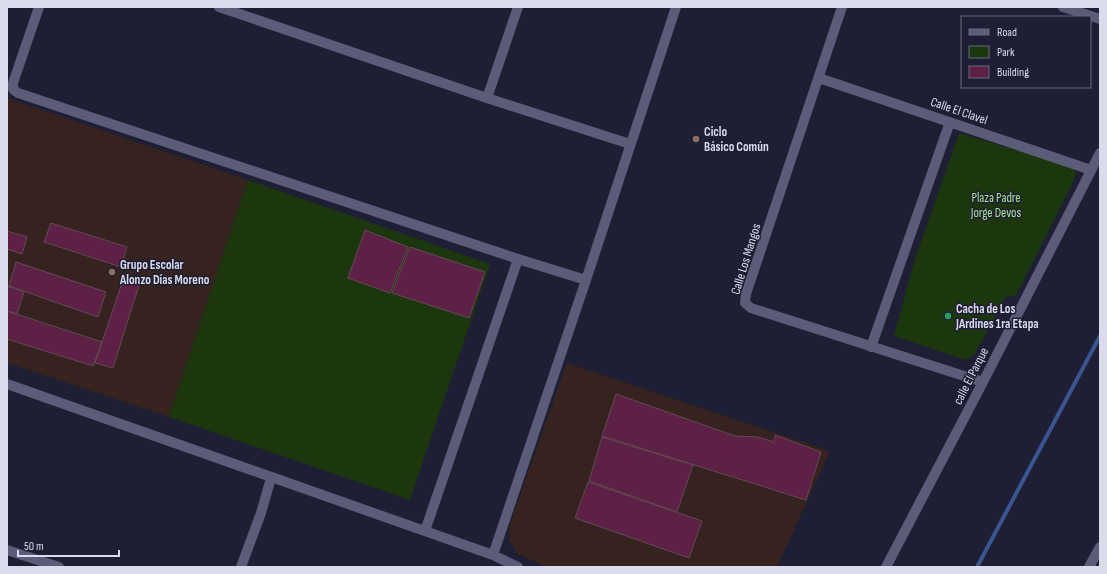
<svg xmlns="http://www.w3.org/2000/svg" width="1107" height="574" font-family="'Sofia Sans Condensed',sans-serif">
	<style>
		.commercial { fill: #36231f }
		.education { fill: #362320 }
		.green { fill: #1c370d }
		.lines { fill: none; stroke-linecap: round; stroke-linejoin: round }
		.stream { stroke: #3a558f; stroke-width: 4 }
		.building { fill: #5d2146; stroke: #644957 }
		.minor { stroke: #5b5d78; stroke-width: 10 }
		.education-dot { fill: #8d6e63; stroke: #1e1e35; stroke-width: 1.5 }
		.leisure-dot { fill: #2e9e5b; stroke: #1e1e35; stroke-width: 1.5 }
		.labels { text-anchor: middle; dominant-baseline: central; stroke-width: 3; stroke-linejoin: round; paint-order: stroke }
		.street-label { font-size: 13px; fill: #dadbeb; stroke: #1e1e35 }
		.poi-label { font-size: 13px; font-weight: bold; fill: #dadbeb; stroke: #1e1e35; text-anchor: start }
		.park-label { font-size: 13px; fill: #a7e38c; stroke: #1e1e35 }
	</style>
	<rect width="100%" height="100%" fill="#1e1e35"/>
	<!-- commercial -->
	<path class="commercial" d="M 567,363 L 830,451 L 777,567 L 547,567 L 518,554 L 510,542 L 509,526 Z"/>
	<!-- education -->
	<path class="education" d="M 7,98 L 248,180 L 169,417 L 7,363 Z"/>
	<!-- green -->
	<path class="green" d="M 959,133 L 1072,167 L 1076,172 L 1073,182 L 1015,297 L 1007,295 L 974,355 L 965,360 L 894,336 L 914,262 Z
		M 248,180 L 490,264 L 410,500 L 169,417 Z"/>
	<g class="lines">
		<!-- stream -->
		<path class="stream" d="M 977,567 L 1100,336"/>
	</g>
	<!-- building -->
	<path class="building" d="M 51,223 L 127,247 L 121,267 L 44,242 Z
		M 365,230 L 408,247 L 390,293 L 348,278 Z
		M 7,231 L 27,237 L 22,254 L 7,249 Z
		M 410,247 L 485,272 L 469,318 L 392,293 Z
		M 16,262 L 106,292 L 98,317 L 9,286 Z
		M 123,280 L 139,285 L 113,368 L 95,363 Z
		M 7,286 L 24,292 L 17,314 L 7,311 Z
		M 7,311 L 102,342 L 93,366 L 7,339 Z
		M 616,394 L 735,436 L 758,437 L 774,442 L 775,435 L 821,452 L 806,500 L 602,436 Z
		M 602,437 L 693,465 L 677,512 L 589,481 Z
		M 588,482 L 702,521 L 689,558 L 575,518 Z"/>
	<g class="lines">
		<!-- minor -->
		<path class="minor" d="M 39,7 L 13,83 L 13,89 L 18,93 L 518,259 L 586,280
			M 219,7 L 487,98 L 630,144
			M 842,7 L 746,294 L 745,303 L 751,308 L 983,382
			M 1063,7 L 1100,19
			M 819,78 L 1091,170
			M 487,98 L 518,7
			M 871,347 L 950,122
			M 7,384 L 493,555 L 518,567
			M 425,531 L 518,259
			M 7,550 L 59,567
			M 493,555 L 586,280 L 676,7
			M 241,567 L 261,513 L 271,478
			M 886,567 L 983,382 L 1100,153
			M 1089,567 L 1100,547"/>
	</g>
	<!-- markers -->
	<g class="education-dot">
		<circle cx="696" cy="139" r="4"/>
		<circle cx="112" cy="272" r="4"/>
	</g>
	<circle class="leisure-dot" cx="948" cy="316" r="4"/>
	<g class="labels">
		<!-- street labels -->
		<g class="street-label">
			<text transform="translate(959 111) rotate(19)">Calle El Clavel</text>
			<text transform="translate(746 259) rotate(-73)">Calle Los Mangos</text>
			<text transform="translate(971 376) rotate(-63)">calle El Parque</text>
		</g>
		<!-- poi labels -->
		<g class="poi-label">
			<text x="704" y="132">Ciclo<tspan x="704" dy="15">Básico Común</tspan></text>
			<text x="120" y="265">Grupo Escolar<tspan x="120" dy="15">Alonzo Días Moreno</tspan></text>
			<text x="956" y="309">Cacha de Los<tspan x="956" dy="15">JArdines 1ra Etapa</tspan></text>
		</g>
		<!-- park labels -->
		<g class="park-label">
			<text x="996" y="198">Plaza Padre<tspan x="996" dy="15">Jorge Devos</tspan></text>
		</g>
	</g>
	<!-- border -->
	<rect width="1107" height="574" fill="none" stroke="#dadbeb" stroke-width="16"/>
	<!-- legend -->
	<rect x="961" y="16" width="130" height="72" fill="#1e1e35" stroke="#696a7e"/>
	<rect x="969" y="29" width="20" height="6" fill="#5b5d78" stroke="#696a7e"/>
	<text x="997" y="36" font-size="12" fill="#dadbeb">Road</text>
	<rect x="969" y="46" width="20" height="12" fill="#1c370d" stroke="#696a7e"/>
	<text x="997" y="56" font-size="12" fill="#dadbeb">Park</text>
	<rect x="969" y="66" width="20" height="12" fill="#5d2146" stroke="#696a7e"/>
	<text x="997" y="76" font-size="12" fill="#dadbeb">Building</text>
	<!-- scale -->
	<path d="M18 550v6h101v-6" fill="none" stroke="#dadbeb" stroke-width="2"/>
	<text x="24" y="550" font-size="12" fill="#dadbeb" stroke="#1e1e35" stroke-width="3" paint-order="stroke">50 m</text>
</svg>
